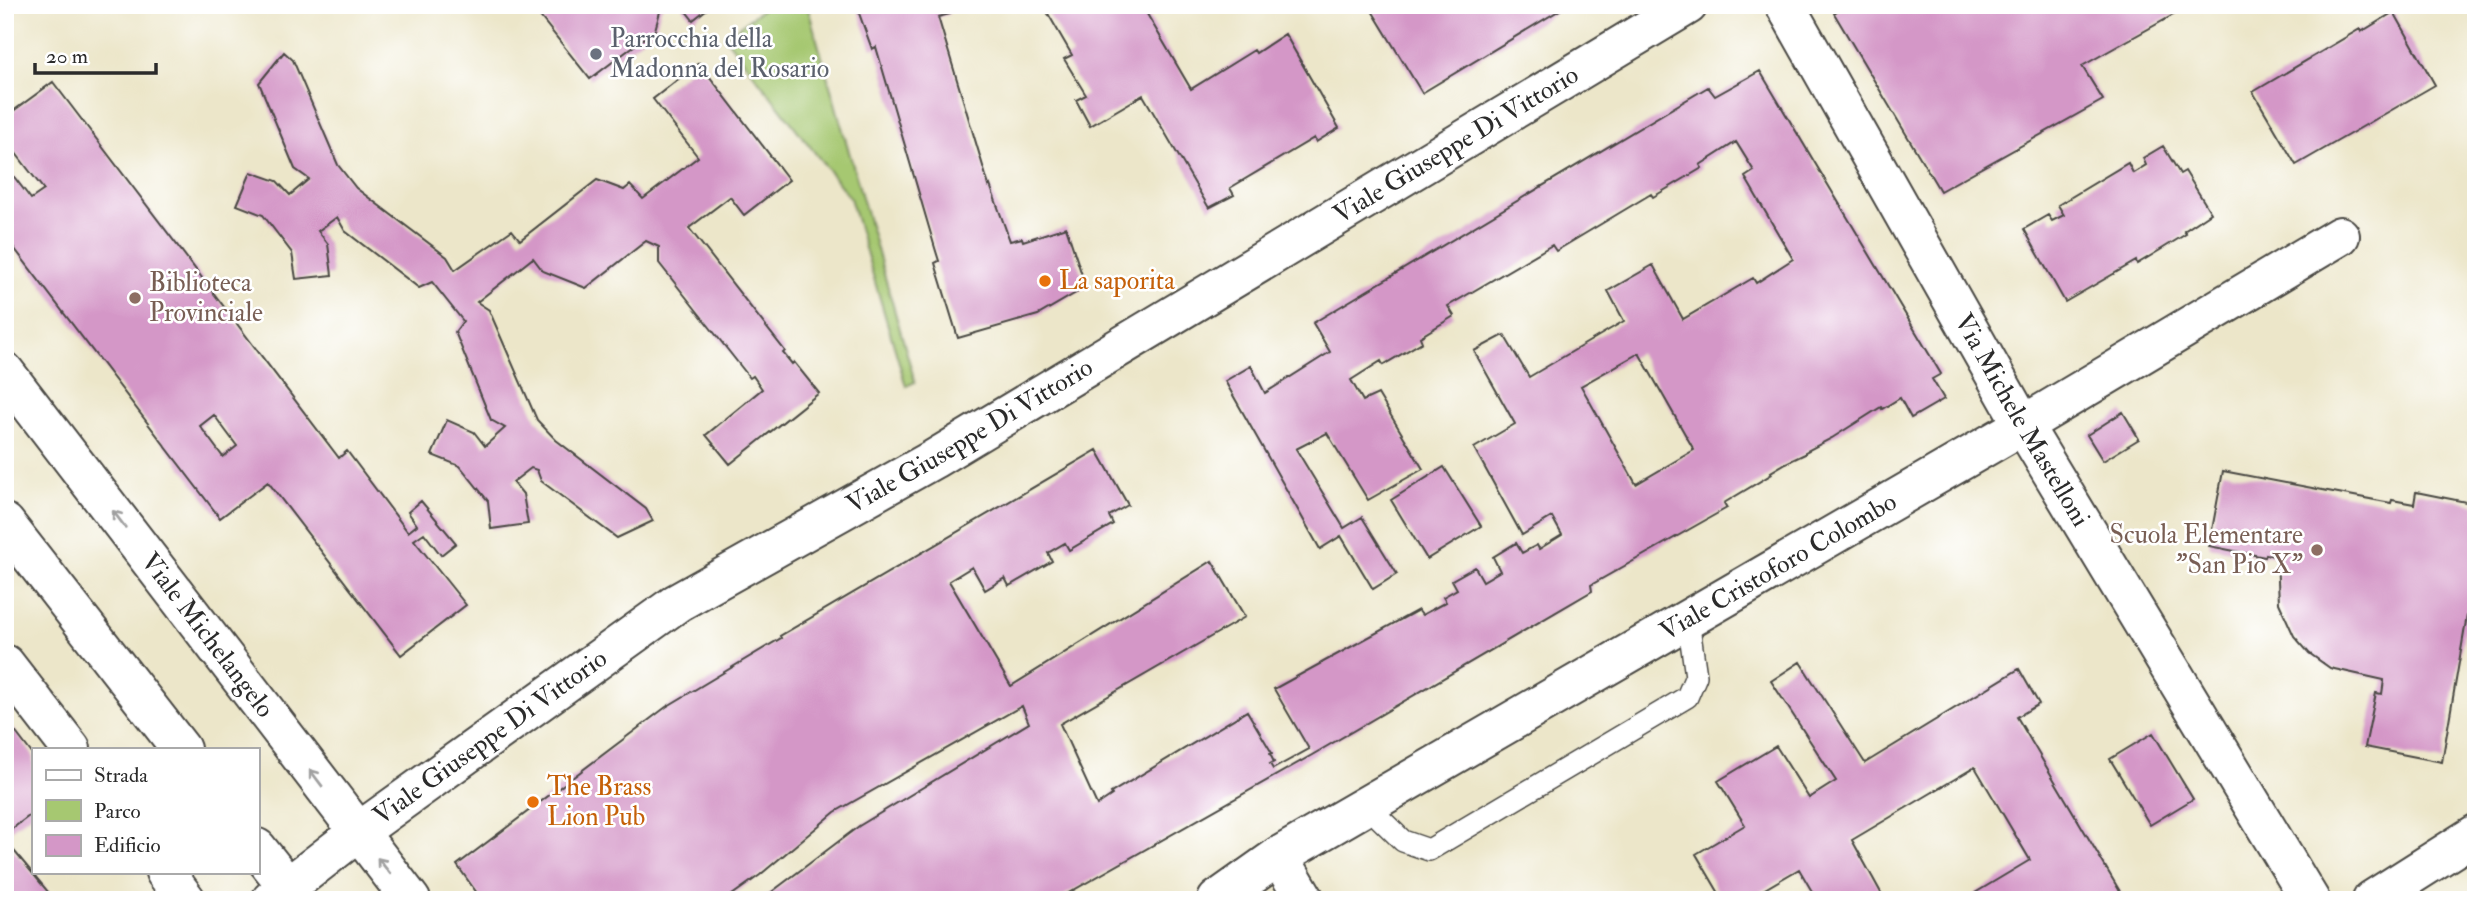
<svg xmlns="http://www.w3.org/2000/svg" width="2481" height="905" font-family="'IM FELL Double Pica',serif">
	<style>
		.green { fill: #a6c871; stroke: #687a4e; stroke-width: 2 }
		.building { fill: #d497c7; fill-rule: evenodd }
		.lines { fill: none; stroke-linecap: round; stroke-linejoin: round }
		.service-casing { stroke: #484743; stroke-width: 24 }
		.minor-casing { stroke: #484743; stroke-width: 42 }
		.tertiary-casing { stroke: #484743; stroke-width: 42 }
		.service { stroke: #fff; stroke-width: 21 }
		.minor { stroke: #fff; stroke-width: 38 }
		.tertiary { stroke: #fff; stroke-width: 38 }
		.oneway { stroke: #a0a0a0 }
		.worship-dot { fill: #6b7280; stroke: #fff; stroke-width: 2.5 }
		.food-dot { fill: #e8710a; stroke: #fff; stroke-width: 2.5 }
		.education-dot { fill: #8d6e63; stroke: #fff; stroke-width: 2.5 }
		.labels { text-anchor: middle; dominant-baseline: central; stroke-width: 5; stroke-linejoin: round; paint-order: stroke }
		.worship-label { font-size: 26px; fill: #5b616d; stroke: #fff; text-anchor: start }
		.street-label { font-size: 26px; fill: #2b2b2b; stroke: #fff }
		.food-label { font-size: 26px; fill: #c56008; stroke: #fff; text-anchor: start }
		.education-label { font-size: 26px; fill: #785e54; stroke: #fff; text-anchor: start }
	</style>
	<rect width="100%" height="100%" fill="#fff"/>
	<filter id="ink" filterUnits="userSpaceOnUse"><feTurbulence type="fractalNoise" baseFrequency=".0143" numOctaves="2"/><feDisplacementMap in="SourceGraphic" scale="14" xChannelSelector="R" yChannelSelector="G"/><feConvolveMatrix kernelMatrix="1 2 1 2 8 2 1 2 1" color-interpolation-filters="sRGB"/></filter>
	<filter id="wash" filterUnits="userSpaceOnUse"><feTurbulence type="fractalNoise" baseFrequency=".00686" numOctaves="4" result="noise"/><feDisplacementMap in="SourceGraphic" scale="28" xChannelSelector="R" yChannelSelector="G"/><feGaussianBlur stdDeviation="1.57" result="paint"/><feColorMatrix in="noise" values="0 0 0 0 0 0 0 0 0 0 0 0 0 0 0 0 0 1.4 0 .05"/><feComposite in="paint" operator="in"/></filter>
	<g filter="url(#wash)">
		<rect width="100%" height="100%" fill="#ece6c9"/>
		<!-- green -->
		<path class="green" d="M 768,5 L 807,5 L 915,382 L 906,386 L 850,198 L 725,37 Z"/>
		<g id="blocks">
			<!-- building -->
			<path class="building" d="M 531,5 L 665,5 L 661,8 L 655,30 L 590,79 Z
				M 681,5 L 712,5 L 693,20 Z
				M 856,5 L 948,5 L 950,14 L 938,17 L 989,186 L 990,185 L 1010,241 L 1022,238 L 1023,241 L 1066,227 L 1086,287 L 1038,315 L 958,338 L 935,263 L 939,261 L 935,248 L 876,47 L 872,49 Z
				M 1043,5 L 1160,5 L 1147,14 L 1191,89 L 1254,50 L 1256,53 L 1285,34 L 1339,128 L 1316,142 L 1314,138 L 1230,188 L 1234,195 L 1209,208 L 1143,95 L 1090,126 L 1076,100 L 1086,95 L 1064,59 L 1072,55 Z
				M 1377,5 L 1568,5 L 1422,93 L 1371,9 Z
				M 1846,5 L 2191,5 L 2082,66 L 2103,100 L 1940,191 L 1835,15 L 1834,13 Z
				M 2394,12 L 2435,85 L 2296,165 L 2253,92 L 2360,29 L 2361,32 Z
				M 284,52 L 293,60 L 338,165 L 356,188 L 447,257 L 455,270 L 512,230 L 520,240 L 597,180 L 624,190 L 630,185 L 643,199 L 698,157 L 653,99 L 699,63 L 789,180 L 744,215 L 730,197 L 689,228 L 785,351 L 783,353 L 792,364 L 794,362 L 819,393 L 730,464 L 706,435 L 762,389 L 753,376 L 750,378 L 659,263 L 659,247 L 646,241 L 586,288 L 543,271 L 533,258 L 477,302 L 489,310 L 537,420 L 556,440 L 646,509 L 653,521 L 617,538 L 541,481 L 537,470 L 531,468 L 513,482 L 523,494 L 528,524 L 491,529 L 488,501 L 460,466 L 432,455 L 447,420 L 474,432 L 485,446 L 505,428 L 491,420 L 455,332 L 463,321 L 432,282 L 419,288 L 345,231 L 337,217 L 318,231 L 328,244 L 332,275 L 296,279 L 292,253 L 263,215 L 237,205 L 251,172 L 277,181 L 290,195 L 309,179 L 295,169 L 259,83 Z
				M 1760,71 L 1941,374 L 1932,379 L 1944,399 L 1911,418 L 1900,398 L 1882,409 L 1881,407 L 1832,438 L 1805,452 L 1805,454 L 1786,463 L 1771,472 L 1772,474 L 1724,503 L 1727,508 L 1591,585 L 1592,591 L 1312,755 L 1056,900 L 761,900 L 859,826 L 1029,723 L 1022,706 L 835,812 L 760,875 L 725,900 L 482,900 L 457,865 L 666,707 L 781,638 L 780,636 L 1097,450 L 1128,505 L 1109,516 L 1113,524 L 1069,550 L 1065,543 L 1048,553 L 1052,561 L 1009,586 L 1005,578 L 985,590 L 972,567 L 949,581 L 1011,686 L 1212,561 L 1245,617 L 1060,724 L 1097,805 L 1112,795 L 1111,793 L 1247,711 L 1272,753 L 1270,754 L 1274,762 L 1270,764 L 1273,769 L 1309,749 L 1274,689 L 1418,610 L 1422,615 L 1446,602 L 1443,597 L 1457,589 L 1452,580 L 1475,567 L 1483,581 L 1500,571 L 1493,557 L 1516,543 L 1522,553 L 1537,545 L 1539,549 L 1562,535 L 1552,517 L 1522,535 L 1474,448 L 1515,424 L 1474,351 L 1504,335 L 1529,377 L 1624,321 L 1608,291 L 1653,265 L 1683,319 L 1753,278 L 1756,283 L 1793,259 L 1745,177 L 1754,171 L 1736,142 L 1700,165 L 1702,168 L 1653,197 L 1651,194 L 1556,251 L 1552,245 L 1448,306 L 1454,316 L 1420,337 L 1422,342 L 1383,365 L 1381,361 L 1351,380 L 1363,401 L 1378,394 L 1423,469 L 1368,500 L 1327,433 L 1296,449 L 1344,528 L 1362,517 L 1397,574 L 1373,589 L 1341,536 L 1320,549 L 1225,381 L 1251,366 L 1265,393 L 1330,352 L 1313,323 L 1708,87 L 1715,96 ZM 1639,353 L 1694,450 L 1636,484 L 1581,386 Z
				M 53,82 L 339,458 L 347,451 L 408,532 L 417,525 L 408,512 L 421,501 L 456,543 L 441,555 L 424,533 L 414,540 L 466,605 L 401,655 L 268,482 L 220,518 L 5,236 L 5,165 L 31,199 L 44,190 L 5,139 L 5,117 ZM 214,415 L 237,446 L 223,457 L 200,426 Z
				M 2163,146 L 2180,174 L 2185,171 L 2211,213 L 2184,231 L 2186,234 L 2152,255 L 2137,264 L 2136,261 L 2065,302 L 2024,229 L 2048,215 L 2052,221 L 2064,215 L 2058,205 L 2128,163 L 2133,173 L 2146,165 L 2143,158 Z
				M 2123,412 L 2139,439 L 2103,461 L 2087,435 Z
				M 1444,467 L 1481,526 L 1427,559 L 1391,500 Z
				M 2223,471 L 2391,503 L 2392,500 L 2414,504 L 2416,492 L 2476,504 L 2476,593 L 2471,592 L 2442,762 L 2365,747 L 2376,693 L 2382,694 L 2384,680 L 2330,668 L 2309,653 L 2294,636 L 2279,603 L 2277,557 L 2266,554 L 2265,557 L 2209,546 Z
				M 1800,662 L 1865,763 L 2019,669 L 2039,704 L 2017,717 L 2125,900 L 1980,900 L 1975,893 L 2030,860 L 1975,767 L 1852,840 L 1885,900 L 1817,900 L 1799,869 L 1746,900 L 1723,900 L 1696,854 L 1745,825 L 1718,781 L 1776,746 L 1809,798 L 1836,781 L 1771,681 Z
				M 11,726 L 33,755 L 33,813 L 5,834 L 5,730 Z
				M 2153,733 L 2193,799 L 2150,825 L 2110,759 Z
				M 5,840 L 49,893 L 43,900 L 5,900 Z"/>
		</g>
	</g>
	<g filter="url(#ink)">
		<use href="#blocks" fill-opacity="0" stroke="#484743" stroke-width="2"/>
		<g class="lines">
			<!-- service casing -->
			<g class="service-casing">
				<path id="service" d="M 1366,805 L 1403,841 L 1429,850 L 1687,697 L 1696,676 L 1688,620"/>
			</g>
			<!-- minor casing -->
			<g class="minor-casing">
				<g id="minor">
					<path id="s1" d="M 1785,5 L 2023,425 L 2310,900"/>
					<path id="s2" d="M 5,372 L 411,900"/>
					<path d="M 5,523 L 181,749"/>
					<path d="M 5,664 L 71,749"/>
					<path d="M 257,848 L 288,887"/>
					<path d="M 1279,856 L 1305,900"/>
					<path d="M 165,872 L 186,900"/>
					<path id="s3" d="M 1217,900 L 1279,856 L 2023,425 L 2340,236"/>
					<path d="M 2372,900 L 2476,834"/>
				</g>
			</g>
			<!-- tertiary casing -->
			<g class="tertiary-casing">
				<g id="tertiary">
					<path id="s4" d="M 271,900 L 357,833 L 677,603 L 934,459 L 1688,5"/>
				</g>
			</g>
			<!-- service -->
			<use href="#service" class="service"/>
			<!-- minor -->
			<use href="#minor" class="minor"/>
			<!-- tertiary -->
			<use href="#tertiary" class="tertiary"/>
		</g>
		<!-- one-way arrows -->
		<defs><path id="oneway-shaft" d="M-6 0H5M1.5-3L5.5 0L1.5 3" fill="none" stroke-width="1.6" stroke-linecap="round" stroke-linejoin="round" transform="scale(1.75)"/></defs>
		<g class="oneway">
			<use href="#oneway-shaft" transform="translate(119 519) rotate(-127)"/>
			<use href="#oneway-shaft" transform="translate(316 778) rotate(-127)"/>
			<use href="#oneway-shaft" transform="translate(384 866) rotate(-129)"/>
		</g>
	</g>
	<!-- markers -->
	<circle class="worship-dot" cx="596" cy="54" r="7"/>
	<g class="food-dot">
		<circle cx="1045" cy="281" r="7"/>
		<circle cx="533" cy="802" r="7"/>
	</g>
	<g class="education-dot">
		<circle cx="135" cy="298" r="7"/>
		<circle cx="2317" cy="550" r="7"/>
	</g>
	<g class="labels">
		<!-- worship labels -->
		<g class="worship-label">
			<text x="610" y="39">Parrocchia della<tspan x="610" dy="30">Madonna del Rosario</tspan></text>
		</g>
		<!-- street labels -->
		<g class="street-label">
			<text stroke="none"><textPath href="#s4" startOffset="1407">Viale Giuseppe Di Vittorio</textPath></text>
			<text stroke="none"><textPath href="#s1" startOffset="478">Via Michele Mastelloni</textPath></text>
			<text stroke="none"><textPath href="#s4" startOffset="840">Viale Giuseppe Di Vittorio</textPath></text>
			<text stroke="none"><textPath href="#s3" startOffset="653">Viale Cristoforo Colombo</textPath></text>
			<text stroke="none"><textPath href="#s2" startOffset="332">Viale Michelangelo</textPath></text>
			<text stroke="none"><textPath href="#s4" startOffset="273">Viale Giuseppe Di Vittorio</textPath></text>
		</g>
		<!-- food labels -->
		<g class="food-label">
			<text x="1059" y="281">La saporita</text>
			<text x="547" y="787">The Brass<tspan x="547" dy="30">Lion Pub</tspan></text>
		</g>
		<!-- education labels -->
		<g class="education-label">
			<text x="149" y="283">Biblioteca<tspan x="149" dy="30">Provinciale</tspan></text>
			<text x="2303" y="535" text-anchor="end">Scuola Elementare<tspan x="2303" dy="30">"San Pio X"</tspan></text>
		</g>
	</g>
	<!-- margin -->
	<rect width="2481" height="905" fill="none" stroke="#fff" stroke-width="28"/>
	<!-- legend -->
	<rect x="32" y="748" width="228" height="126" fill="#ffffff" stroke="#aaaaaa" stroke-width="2"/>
	<rect x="46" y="770" width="35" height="10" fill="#ffffff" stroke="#aaaaaa" stroke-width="2"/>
	<text x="94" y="782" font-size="21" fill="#2b2b2b">Strada</text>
	<rect x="46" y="800" width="35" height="21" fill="#a6c871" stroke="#aaaaaa" stroke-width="2"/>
	<text x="94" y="818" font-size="21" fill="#2b2b2b">Parco</text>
	<rect x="46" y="835" width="35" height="21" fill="#d497c7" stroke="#aaaaaa" stroke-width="2"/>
	<text x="94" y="852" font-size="21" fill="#2b2b2b">Edificio</text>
	<!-- scale -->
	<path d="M35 63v10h121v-10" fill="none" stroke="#2b2b2b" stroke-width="3.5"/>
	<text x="46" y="63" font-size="21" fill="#2b2b2b" stroke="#ffffff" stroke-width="5" paint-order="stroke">20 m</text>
</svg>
